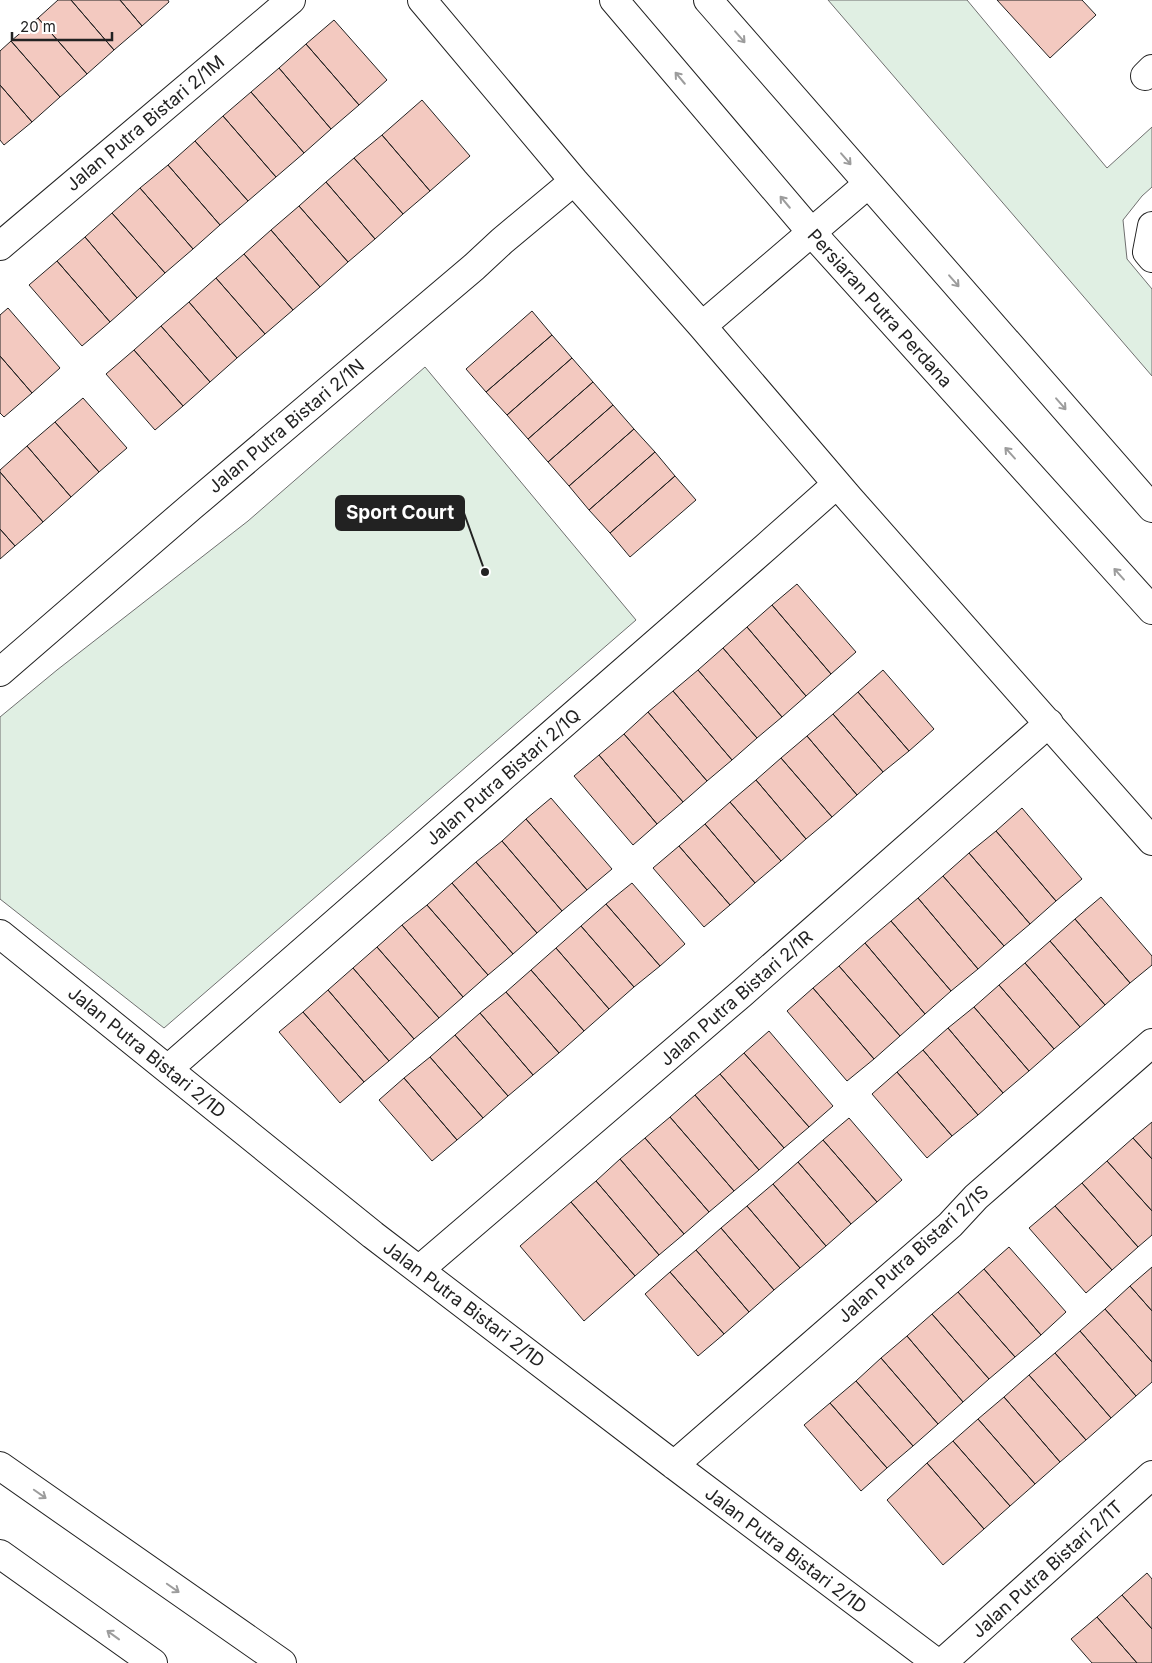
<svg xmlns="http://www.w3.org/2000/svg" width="1152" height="1663" font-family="Inter,sans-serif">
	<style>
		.green { fill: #e0efe3; stroke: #6f6f6f }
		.building { fill: #f3c9c0; stroke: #222 }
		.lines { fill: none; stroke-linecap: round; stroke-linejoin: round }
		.street-casing { stroke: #222; stroke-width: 30 }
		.secondary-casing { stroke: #222; stroke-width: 30 }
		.highway-casing { stroke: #222; stroke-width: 30 }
		.street { stroke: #fff; stroke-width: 28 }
		.secondary { stroke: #fff; stroke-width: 28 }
		.highway { stroke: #fff; stroke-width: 28 }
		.oneway { stroke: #9c9c9c }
		.labels { text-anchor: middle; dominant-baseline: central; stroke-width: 4; stroke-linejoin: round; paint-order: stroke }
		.street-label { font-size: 18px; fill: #222; stroke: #fff }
		.leader { fill: none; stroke: #222; stroke-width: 2 }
		.callout-dot { fill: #222; stroke: #fff; stroke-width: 2 }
		.callout { fill: #222; stroke: #222; stroke-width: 2 }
		.callout-label { font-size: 19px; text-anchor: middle; font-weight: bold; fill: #fff }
	</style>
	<rect width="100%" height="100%" fill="#fff"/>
	<!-- green -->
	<path class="green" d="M 828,0 L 967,0 L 1107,168 L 1152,127 L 1152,187 L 1142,196 L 1123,220 L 1127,259 L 1152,289 L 1152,376 Z
		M 425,367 L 636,620 L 164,1028 L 0,899 L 0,717 L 57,670 L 248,521 Z"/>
	<!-- building -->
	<path class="building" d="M 58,0 L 71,0 L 114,50 L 87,74 L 38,18 Z
		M 71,0 L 120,0 L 142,26 L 114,50 Z
		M 120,0 L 168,0 L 169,2 L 142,26 Z
		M 997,0 L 1082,0 L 1096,15 L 1050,58 Z
		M 38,18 L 87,74 L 60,97 L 11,41 Z
		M 334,20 L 387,80 L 359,105 L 306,44 Z
		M 11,41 L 60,97 L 32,122 L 0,85 L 0,51 Z
		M 306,44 L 359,105 L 331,129 L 279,68 Z
		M 279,68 L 331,129 L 304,153 L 251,92 Z
		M 0,85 L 32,122 L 4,145 L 0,140 Z
		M 251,92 L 304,153 L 276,177 L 223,116 Z
		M 422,100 L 470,156 L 430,191 L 382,135 Z
		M 223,116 L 276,177 L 248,201 L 195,141 Z
		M 382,135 L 430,191 L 403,214 L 354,158 Z
		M 195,141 L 248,201 L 220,225 L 168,165 Z
		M 354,158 L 403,214 L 375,239 L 326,182 Z
		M 168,165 L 220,225 L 193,249 L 140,188 Z
		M 326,182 L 375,239 L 348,262 L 299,206 Z
		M 140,188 L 193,249 L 165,273 L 112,213 Z
		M 299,206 L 348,262 L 320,287 L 271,230 Z
		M 112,213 L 165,273 L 137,298 L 85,237 Z
		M 271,230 L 320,287 L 293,310 L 244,254 Z
		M 85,237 L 137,298 L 110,322 L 57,261 Z
		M 244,254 L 293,310 L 265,334 L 216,278 Z
		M 57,261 L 110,322 L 82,346 L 29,285 Z
		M 216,278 L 265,334 L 237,358 L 189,302 Z
		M 189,302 L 237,358 L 210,382 L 161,326 Z
		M 8,308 L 60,368 L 32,393 L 0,356 L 0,315 Z
		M 532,311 L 552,335 L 486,392 L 466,369 Z
		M 161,326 L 210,382 L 183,406 L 134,350 Z
		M 552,335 L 572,358 L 507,415 L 486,392 Z
		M 134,350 L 183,406 L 155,430 L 106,374 Z
		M 0,356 L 32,393 L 4,417 L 0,413 Z
		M 572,358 L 593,382 L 528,439 L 507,415 Z
		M 593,382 L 613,405 L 548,462 L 528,439 Z
		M 83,398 L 127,448 L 99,472 L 55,422 Z
		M 613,405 L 634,429 L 569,486 L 548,462 Z
		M 55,422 L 99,472 L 71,497 L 27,446 Z
		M 634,429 L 655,452 L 589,510 L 569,486 Z
		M 27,446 L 71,497 L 43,522 L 0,472 L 0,470 Z
		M 655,452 L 675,476 L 610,533 L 589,510 Z
		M 0,472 L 43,522 L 15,546 L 0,529 Z
		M 675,476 L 696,500 L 630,557 L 610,533 Z
		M 0,529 L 15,546 L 0,559 Z
		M 797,584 L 856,652 L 831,674 L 772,605 Z
		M 772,605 L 831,674 L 806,696 L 747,627 Z
		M 747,627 L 806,696 L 782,717 L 723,648 Z
		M 723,648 L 782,717 L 757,738 L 698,670 Z
		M 698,670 L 757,738 L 732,760 L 673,691 Z
		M 883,670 L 934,729 L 909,751 L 858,692 Z
		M 673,691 L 732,760 L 707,781 L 648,712 Z
		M 858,692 L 909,751 L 883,772 L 833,714 Z
		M 648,712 L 707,781 L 683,802 L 624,734 Z
		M 833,714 L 883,772 L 857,795 L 807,736 Z
		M 624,734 L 683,802 L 657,824 L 599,755 Z
		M 807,736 L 857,795 L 832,817 L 781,758 Z
		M 599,755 L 657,824 L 633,845 L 574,776 Z
		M 781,758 L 832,817 L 806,839 L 756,780 Z
		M 756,780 L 806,839 L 781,861 L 730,802 Z
		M 551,798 L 612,869 L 587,890 L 526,819 Z
		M 730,802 L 781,861 L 755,883 L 705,824 Z
		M 1022,808 L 1082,879 L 1056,901 L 996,831 Z
		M 526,819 L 587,890 L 562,911 L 502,841 Z
		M 705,824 L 755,883 L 730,905 L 679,846 Z
		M 996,831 L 1056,901 L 1030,924 L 969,853 Z
		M 502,841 L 562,911 L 537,933 L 476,862 Z
		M 679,846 L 730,905 L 704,927 L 653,868 Z
		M 969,853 L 1030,924 L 1004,946 L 943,876 Z
		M 476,862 L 537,933 L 513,954 L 452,883 Z
		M 943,876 L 1004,946 L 978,969 L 918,898 Z
		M 452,883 L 513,954 L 488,975 L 427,905 Z
		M 632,883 L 685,944 L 660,966 L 606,904 Z
		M 1101,897 L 1152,956 L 1152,965 L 1130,983 L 1075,919 Z
		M 918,898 L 978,969 L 951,991 L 891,921 Z
		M 606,904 L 660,966 L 634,987 L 581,926 Z
		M 427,905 L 488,975 L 463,997 L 402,925 Z
		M 1075,919 L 1130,983 L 1105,1005 L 1050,941 Z
		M 891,921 L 951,991 L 925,1014 L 865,943 Z
		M 402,925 L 463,997 L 439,1018 L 377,947 Z
		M 581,926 L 634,987 L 609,1009 L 556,948 Z
		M 1050,941 L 1105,1005 L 1080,1027 L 1025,963 Z
		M 865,943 L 925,1014 L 900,1036 L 839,966 Z
		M 377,947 L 439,1018 L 414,1039 L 353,968 Z
		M 556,948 L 609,1009 L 584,1031 L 531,970 Z
		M 1025,963 L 1080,1027 L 1054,1049 L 999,985 Z
		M 839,966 L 900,1036 L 874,1059 L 813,988 Z
		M 353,968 L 414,1039 L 389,1061 L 328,990 Z
		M 531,970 L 584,1031 L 559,1053 L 506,992 Z
		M 999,985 L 1054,1049 L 1029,1071 L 974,1007 Z
		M 813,988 L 874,1059 L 847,1081 L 787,1011 Z
		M 328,990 L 389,1061 L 364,1082 L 303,1012 Z
		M 506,992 L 559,1053 L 533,1075 L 480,1013 Z
		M 974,1007 L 1029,1071 L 1003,1093 L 948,1028 Z
		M 303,1012 L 364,1082 L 340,1103 L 279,1032 Z
		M 480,1013 L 533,1075 L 508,1096 L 455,1035 Z
		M 948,1028 L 1003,1093 L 978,1115 L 923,1050 Z
		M 769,1031 L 833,1106 L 809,1127 L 744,1053 Z
		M 455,1035 L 508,1096 L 483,1118 L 430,1057 Z
		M 923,1050 L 978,1115 L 952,1136 L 897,1072 Z
		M 744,1053 L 809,1127 L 784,1148 L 720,1074 Z
		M 430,1057 L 483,1118 L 457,1140 L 404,1078 Z
		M 897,1072 L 952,1136 L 927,1158 L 872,1094 Z
		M 720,1074 L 784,1148 L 759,1170 L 695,1095 Z
		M 404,1078 L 457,1140 L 432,1161 L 379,1100 Z
		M 695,1095 L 759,1170 L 734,1191 L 670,1117 Z
		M 670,1117 L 734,1191 L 709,1212 L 645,1138 Z
		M 849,1118 L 902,1180 L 877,1202 L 823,1140 Z
		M 1152,1122 L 1152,1159 L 1133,1138 Z
		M 645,1138 L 709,1212 L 684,1234 L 620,1159 Z
		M 1133,1138 L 1152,1159 L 1152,1211 L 1107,1161 Z
		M 823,1140 L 877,1202 L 851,1224 L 798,1162 Z
		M 620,1159 L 684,1234 L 659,1255 L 596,1181 Z
		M 1107,1161 L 1152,1211 L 1152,1235 L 1138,1247 L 1082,1183 Z
		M 798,1162 L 851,1224 L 826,1246 L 773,1184 Z
		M 596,1181 L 659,1255 L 635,1276 L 571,1202 Z
		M 1082,1183 L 1138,1247 L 1112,1270 L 1055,1206 Z
		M 773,1184 L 826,1246 L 800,1268 L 747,1206 Z
		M 571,1202 L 635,1276 L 584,1321 L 520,1246 Z
		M 747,1206 L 800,1268 L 774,1290 L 721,1228 Z
		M 1055,1206 L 1112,1270 L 1086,1293 L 1029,1228 Z
		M 721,1228 L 774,1290 L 749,1312 L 696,1250 Z
		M 1009,1247 L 1066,1312 L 1041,1335 L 984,1269 Z
		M 696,1250 L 749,1312 L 724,1334 L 670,1272 Z
		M 1152,1267 L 1152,1311 L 1130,1286 Z
		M 984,1269 L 1041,1335 L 1015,1357 L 958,1292 Z
		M 670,1272 L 724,1334 L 698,1356 L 645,1294 Z
		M 1130,1286 L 1152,1311 L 1152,1362 L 1105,1309 Z
		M 958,1292 L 1015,1357 L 989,1379 L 932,1314 Z
		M 1105,1309 L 1152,1362 L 1152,1382 L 1136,1396 L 1080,1331 Z
		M 932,1314 L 989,1379 L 963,1402 L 907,1336 Z
		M 1080,1331 L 1136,1396 L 1111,1418 L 1055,1353 Z
		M 907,1336 L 963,1402 L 938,1424 L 881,1358 Z
		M 1055,1353 L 1111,1418 L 1086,1440 L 1029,1375 Z
		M 881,1358 L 938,1424 L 913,1446 L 856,1381 Z
		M 1029,1375 L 1086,1440 L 1060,1462 L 1004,1397 Z
		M 856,1381 L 913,1446 L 887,1468 L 830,1403 Z
		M 1004,1397 L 1060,1462 L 1035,1484 L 978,1419 Z
		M 830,1403 L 887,1468 L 861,1491 L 804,1425 Z
		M 978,1419 L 1035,1484 L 1010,1506 L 953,1441 Z
		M 953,1441 L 1010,1506 L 984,1529 L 927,1463 Z
		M 927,1463 L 984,1529 L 943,1565 L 887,1500 Z
		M 1147,1573 L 1152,1579 L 1152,1629 L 1122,1595 Z
		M 1122,1595 L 1152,1629 L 1152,1663 L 1137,1663 L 1097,1617 Z
		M 1097,1617 L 1137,1663 L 1092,1663 L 1071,1639 Z"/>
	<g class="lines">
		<!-- street casing -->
		<g class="street-casing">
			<path id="street" d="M 422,0 L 574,181 L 702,326 L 849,498 L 1152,841
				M 1145,76 L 1152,69
				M 1152,226 L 1147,252 L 1152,258
				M 0,246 L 291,0
				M 702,326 L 868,184
				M 0,672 L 192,506 L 474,267 L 502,241 L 574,181
				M 0,934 L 373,1235 L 674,1465 L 937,1663
				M 168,1069 L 766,547 L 837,484
				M 419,1270 L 741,994 L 1049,723
				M 674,1465 L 950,1225 L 976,1197 L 1152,1043
				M 942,1663 L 1152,1475"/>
		</g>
		<!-- secondary casing -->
		<g class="secondary-casing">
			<path id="secondary" d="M 614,0 L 812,233 L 1152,610
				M 708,0 L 1152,508"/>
		</g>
		<!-- highway casing -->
		<g class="highway-casing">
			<path id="highway" d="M 0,1466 L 282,1663
				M 0,1554 L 153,1663"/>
		</g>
		<!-- street -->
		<use href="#street" class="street"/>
		<!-- secondary -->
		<use href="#secondary" class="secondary"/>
		<!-- highway -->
		<use href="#highway" class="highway"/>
	</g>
	<!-- one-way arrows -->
	<defs><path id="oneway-shaft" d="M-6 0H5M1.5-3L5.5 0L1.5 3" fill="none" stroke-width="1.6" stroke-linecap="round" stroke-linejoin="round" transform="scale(1.25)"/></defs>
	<g class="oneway">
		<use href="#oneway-shaft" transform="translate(740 37) rotate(49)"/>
		<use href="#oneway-shaft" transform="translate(680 78) rotate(-130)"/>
		<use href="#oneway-shaft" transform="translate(846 159) rotate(49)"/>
		<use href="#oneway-shaft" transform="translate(785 202) rotate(-130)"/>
		<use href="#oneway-shaft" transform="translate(954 281) rotate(49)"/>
		<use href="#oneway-shaft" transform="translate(1061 404) rotate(49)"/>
		<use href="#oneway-shaft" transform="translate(1010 453) rotate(-132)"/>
		<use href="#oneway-shaft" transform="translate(1119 574) rotate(-132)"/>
		<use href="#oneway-shaft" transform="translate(40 1494) rotate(35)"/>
		<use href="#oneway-shaft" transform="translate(173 1588) rotate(35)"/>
		<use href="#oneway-shaft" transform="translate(113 1635) rotate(-144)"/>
	</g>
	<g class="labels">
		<!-- street labels -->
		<g class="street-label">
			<text transform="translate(145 123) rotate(-40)">Jalan Putra Bistari 2/1M</text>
			<text transform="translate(880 308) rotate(48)">Persiaran Putra Perdana</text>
			<text transform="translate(286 426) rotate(-40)">Jalan Putra Bistari 2/1N</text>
			<text transform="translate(503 777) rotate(-41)">Jalan Putra Bistari 2/1Q</text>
			<text transform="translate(736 998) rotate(-41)">Jalan Putra Bistari 2/1R</text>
			<text transform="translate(147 1052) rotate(39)">Jalan Putra Bistari 2/1D</text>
			<text transform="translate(913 1254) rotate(-42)">Jalan Putra Bistari 2/1S</text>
			<text transform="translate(464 1304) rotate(37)">Jalan Putra Bistari 2/1D</text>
			<text transform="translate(786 1550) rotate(37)">Jalan Putra Bistari 2/1D</text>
			<text transform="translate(1047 1569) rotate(-42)">Jalan Putra Bistari 2/1T</text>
		</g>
	</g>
	<!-- callouts -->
	<path class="leader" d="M485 572L464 513"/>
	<circle class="callout-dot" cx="485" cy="572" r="5"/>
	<rect class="callout" x="336" y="496" width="128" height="34" rx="5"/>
	<g class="callout-label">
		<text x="400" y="519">Sport Court</text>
	</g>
	<!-- scale -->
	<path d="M12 32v8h100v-8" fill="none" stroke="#222222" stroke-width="2.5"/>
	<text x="20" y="32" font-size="15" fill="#222222" stroke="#ffffff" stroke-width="4" paint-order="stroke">20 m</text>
</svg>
